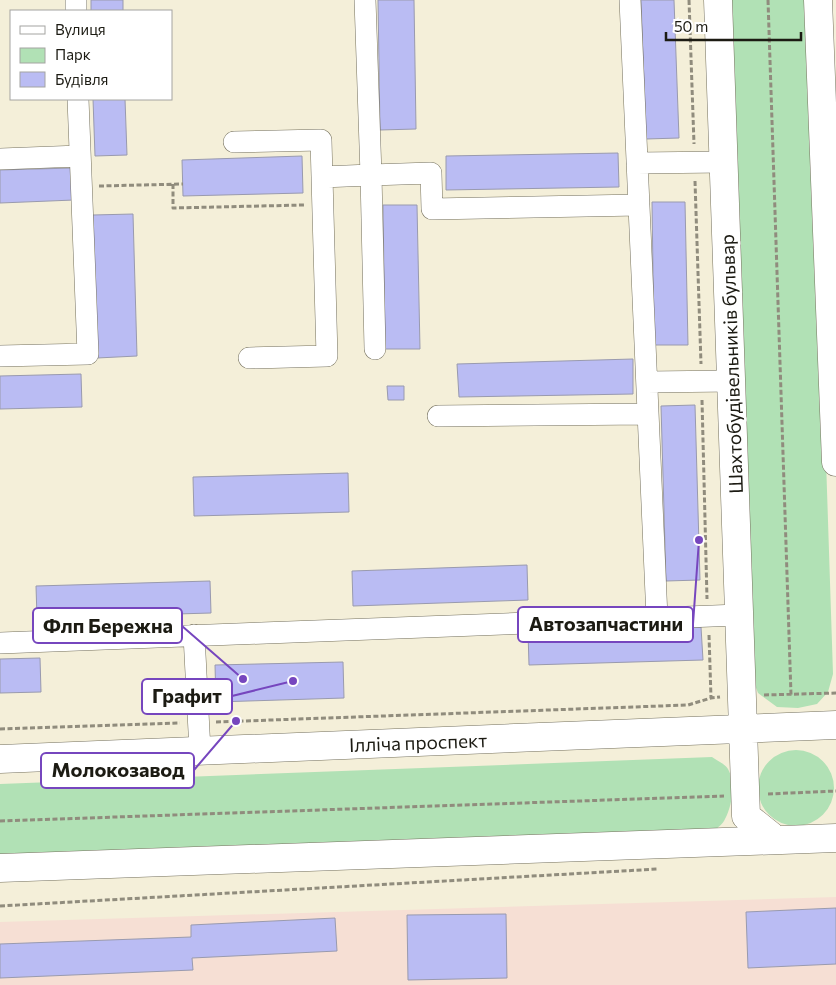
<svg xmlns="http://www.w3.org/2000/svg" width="836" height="985" font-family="Commissioner,sans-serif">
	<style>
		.industrial { fill: #f6dfd4 }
		.green { fill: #b1e1b5 }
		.building { fill: #babcf3; stroke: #999aae }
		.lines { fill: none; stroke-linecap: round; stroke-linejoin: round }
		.minor-casing { stroke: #75715e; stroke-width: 22 }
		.major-casing { stroke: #75715e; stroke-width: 29 }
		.path { stroke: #908c7d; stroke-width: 3; stroke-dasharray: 5 2.5; stroke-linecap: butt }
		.minor { stroke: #fff; stroke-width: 21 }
		.major { stroke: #fff; stroke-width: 28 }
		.labels { text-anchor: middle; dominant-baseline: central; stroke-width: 5; stroke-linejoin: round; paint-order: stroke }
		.street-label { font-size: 19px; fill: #1c1b13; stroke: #fff }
		.leader { fill: none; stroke: #7646be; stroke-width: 2 }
		.callout-dot { fill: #7646be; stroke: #fff; stroke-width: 2 }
		.callout { fill: #fff; stroke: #7646be; stroke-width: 2 }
		.callout-label { font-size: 20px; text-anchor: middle; font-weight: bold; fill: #1c1b13 }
	</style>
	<rect width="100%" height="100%" fill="#f4efd9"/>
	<!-- industrial -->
	<path class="industrial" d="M 836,897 L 836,985 L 0,985 L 0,922 Z"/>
	<!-- green -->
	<path class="green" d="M 730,0 L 811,0 L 833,674 L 828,692 L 817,704 L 798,708 L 777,707 L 758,693 L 752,677 Z
		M758 788a38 38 0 1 1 76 0a38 38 0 1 1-76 0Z
		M 712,757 C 716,760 725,764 728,769 C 736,783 732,806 725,819 C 723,824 718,827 714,831 L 0,857 L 0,784 Z"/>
	<!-- building -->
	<path class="building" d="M 91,0 L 123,0 L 123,11 L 91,11 Z
		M 378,0 L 414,0 L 416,129 L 380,130 Z
		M 641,0 L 674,0 L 679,138 L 646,139 Z
		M 93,99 L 125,99 L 127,155 L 95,156 Z
		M 618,153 L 619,187 L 446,190 L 446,156 Z
		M 302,156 L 303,193 L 183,196 L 182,160 Z
		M 73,168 L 74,200 L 0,203 L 0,170 Z
		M 652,202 L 685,202 L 688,345 L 654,345 Z
		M 383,205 L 417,205 L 420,349 L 385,349 Z
		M 133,214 L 137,356 L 97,358 L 93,215 Z
		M 633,359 L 633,394 L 459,397 L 457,364 Z
		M 81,374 L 82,407 L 0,409 L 0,376 Z
		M 387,386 L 404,386 L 404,400 L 388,400 Z
		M 695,405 L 700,580 L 666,581 L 661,406 Z
		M 348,473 L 349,512 L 194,516 L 193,477 Z
		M 527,565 L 528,600 L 353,606 L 352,571 Z
		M 210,581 L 211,613 L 37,618 L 36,586 Z
		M 701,627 L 703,660 L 529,665 L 528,632 Z
		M 40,658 L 41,692 L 0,693 L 0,659 Z
		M 343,662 L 344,698 L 216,702 L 215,665 Z
		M 836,908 L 836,964 L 748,968 L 746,912 Z
		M 506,914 L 507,978 L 408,980 L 407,915 Z
		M 335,918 L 337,951 L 192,958 L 193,970 L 0,978 L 0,944 L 191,937 L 191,925 Z"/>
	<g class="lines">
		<!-- minor casing -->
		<g class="minor-casing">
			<path id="minor" d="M 76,0 L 76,11
				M 365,0 L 371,175 L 431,173 L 432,209 L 639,205
				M 630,0 L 657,618
				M 234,142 L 321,140 L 322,177 L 371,175 L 375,349
				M 0,159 L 80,156
				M 637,163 L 724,162
				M 0,356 L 88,354 L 78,99
				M 249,358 L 327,356 L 322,177
				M 647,382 L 732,381
				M 438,416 L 648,414
				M 194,635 L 200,751
				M 0,643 L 739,615"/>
		</g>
		<!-- major casing -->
		<g class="major-casing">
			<path id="major" d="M 718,0 L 746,816 L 776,840
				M 818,0 L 836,462
				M 0,759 L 836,725
				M 0,868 L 836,838"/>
		</g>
		<!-- path -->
		<path class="path" d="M 689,0 L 694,144
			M 768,0 L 791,695
			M 695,181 L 701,364
			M 173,184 L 173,208 L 304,205
			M 99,186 L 183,184
			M 702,400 L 707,599
			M 709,635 L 711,698
			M 764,695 L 836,693
			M 216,722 L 688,705 L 711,698 L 720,697
			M 0,729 L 180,723
			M 768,794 L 836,791
			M 0,821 L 724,796
			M 0,906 L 658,869"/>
		<!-- minor -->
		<use href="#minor" class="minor"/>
		<!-- major -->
		<use href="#major" class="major"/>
	</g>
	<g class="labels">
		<!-- street labels -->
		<g class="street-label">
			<text transform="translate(731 364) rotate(-92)">Шахтобудівельників бульвар</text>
			<text transform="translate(418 742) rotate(-2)">Ілліча проспект</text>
		</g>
	</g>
	<!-- callouts -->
	<path class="leader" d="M699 540L693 624M243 679L182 626M293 681L232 696M236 721L194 770"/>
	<g class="callout-dot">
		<circle cx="699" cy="540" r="5"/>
		<circle cx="243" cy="679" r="5"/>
		<circle cx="293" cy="681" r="5"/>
		<circle cx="236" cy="721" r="5"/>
	</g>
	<g class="callout">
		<rect x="518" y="607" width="175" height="35" rx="5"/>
		<rect x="33" y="608" width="149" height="35" rx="5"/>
		<rect x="142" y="679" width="90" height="35" rx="5"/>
		<rect x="41" y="753" width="153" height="35" rx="5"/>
	</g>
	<g class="callout-label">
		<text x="606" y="631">Автозапчастини</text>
		<text x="108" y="633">Флп Бережна</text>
		<text x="187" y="703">Графит</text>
		<text x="118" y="777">Молокозавод</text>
	</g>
	<!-- legend -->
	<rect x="10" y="10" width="162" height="90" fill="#ffffff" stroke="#a4a4a1"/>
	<rect x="20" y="26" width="25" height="8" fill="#ffffff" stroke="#a4a4a1"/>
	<text x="55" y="35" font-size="15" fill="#1c1b13">Вулиця</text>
	<rect x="20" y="48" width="25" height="15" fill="#b1e1b5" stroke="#a4a4a1"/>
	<text x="55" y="60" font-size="15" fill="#1c1b13">Парк</text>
	<rect x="20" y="72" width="25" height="15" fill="#babcf3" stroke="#a4a4a1"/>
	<text x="55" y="85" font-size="15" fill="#1c1b13">Будівля</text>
	<!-- scale -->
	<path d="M666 32v8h135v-8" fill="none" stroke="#1c1b13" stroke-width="2.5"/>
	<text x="674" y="32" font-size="15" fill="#1c1b13" stroke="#ffffff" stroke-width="4" paint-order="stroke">50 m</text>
</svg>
